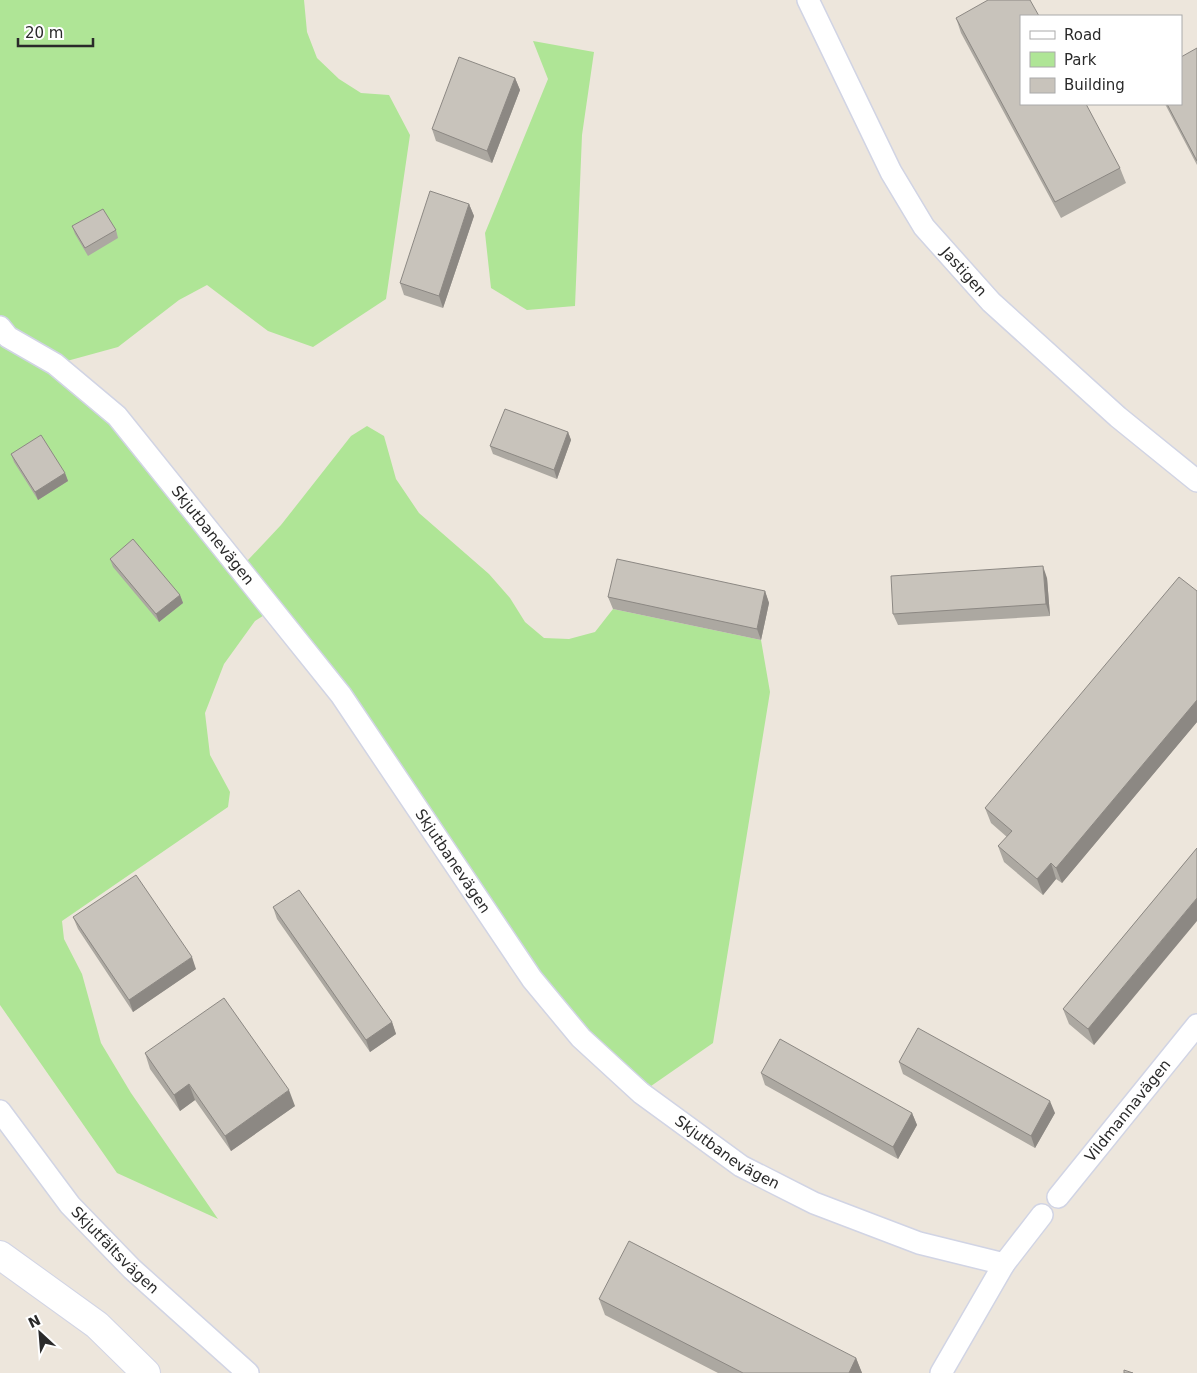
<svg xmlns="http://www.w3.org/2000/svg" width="1197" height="1373" font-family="'DejaVu Sans',sans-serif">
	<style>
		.green { fill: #afe596 }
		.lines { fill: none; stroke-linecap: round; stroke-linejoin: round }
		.minor-casing { stroke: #d1d4e4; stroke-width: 24 }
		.secondary-casing { stroke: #d1d4e4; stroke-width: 30 }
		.minor { stroke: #fff; stroke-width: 21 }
		.secondary { stroke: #fff; stroke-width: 28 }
		.wall { fill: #aca8a1 }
		.shaded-wall { fill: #8c8883 }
		.building { fill: #c8c3bb; stroke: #8c8883 }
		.labels { text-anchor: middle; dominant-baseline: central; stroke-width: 4; stroke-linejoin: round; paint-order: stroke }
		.street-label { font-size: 15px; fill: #2a2a2a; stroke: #fff }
	</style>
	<rect width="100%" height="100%" fill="#ede6dc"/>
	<!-- green -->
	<path class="green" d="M 0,0 L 304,0 L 307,32 L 317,58 L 339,79 L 361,93 L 389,95 L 410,135 L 386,299 L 313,347 L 268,331 L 207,285 L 179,300 L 118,347 L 56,364 L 117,416 L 232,577 L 281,525 L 351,436 L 367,426 L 384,436 L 396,479 L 419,513 L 489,574 L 510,598 L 525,622 L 544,638 L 569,639 L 595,632 L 613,609 L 761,640 L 770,692 L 713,1043 L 641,1093 L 581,1038 L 272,610 L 255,621 L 224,664 L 205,713 L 210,755 L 230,792 L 228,807 L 62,921 L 64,939 L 82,974 L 101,1043 L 131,1093 L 218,1219 L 117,1173 L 0,1005 Z
		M 533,41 L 594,52 L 582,135 L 575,306 L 527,310 L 491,288 L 485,233 L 548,79 Z"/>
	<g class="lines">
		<!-- minor casing -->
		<g class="minor-casing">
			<g id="minor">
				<path id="s1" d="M 808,0 L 891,172 L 924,227 L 991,302 L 1118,417 L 1197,481"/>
				<path id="s2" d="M 0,327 L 8,337 L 55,364 L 117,416 L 341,695 L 532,979 L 581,1038 L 641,1093 L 741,1166 L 814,1203 L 919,1243 L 1004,1264"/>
				<path id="s3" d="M 0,1111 L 70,1205 L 132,1269 L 248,1373"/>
				<path id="s4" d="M 1058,1197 L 1197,1025"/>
				<path d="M 941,1373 L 1004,1264 L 1042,1215"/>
			</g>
		</g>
		<!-- secondary casing -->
		<g class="secondary-casing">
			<path id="secondary" d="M 0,1255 L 97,1325 L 146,1373"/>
		</g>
		<!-- minor -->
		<use href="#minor" class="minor"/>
		<!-- secondary -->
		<use href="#secondary" class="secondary"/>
	</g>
	<!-- wall -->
	<path class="wall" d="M 956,18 L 1120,168 L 1126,183 L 1061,218 L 961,33 Z
		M 1197,48 L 1197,165 L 1165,104 L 1181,104 Z
		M 515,78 L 520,90 L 492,163 L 436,141 L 432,129 Z
		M 469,204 L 474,216 L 443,308 L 404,295 L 400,283 Z
		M 72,226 L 116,230 L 118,238 L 88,256 L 75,234 Z
		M 568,432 L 571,440 L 557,479 L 493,454 L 490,446 Z
		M 11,454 L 65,473 L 68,481 L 38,500 L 14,462 Z
		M 110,559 L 180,595 L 183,603 L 159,622 L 113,567 Z
		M 1047,578 L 1050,616 L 898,625 L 893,614 Z
		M 765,591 L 769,603 L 761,640 L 613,609 L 608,597 Z
		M 1197,591 L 1197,722 L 1062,883 L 1056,879 L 1043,895 L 1004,862 L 998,846 L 1007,837 L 991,823 L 985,808 Z
		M 1197,848 L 1094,1045 L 1069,1024 L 1063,1009 Z
		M 273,907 L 392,1022 L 396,1034 L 370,1052 L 277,919 Z
		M 73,917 L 196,969 L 133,1012 L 78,929 Z
		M 145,1053 L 295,1106 L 231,1151 L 195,1100 L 180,1111 L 150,1069 Z
		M 899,1062 L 1055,1113 L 1035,1148 L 903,1074 Z
		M 761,1073 L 912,1113 L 917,1125 L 898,1159 L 765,1085 Z
		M 599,1299 L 856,1358 L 862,1373 L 718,1373 L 605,1315 Z"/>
	<!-- shaded-wall -->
	<path class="shaded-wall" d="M 515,78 L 520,90 L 492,163 L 487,151 Z
		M 469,204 L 474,216 L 443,308 L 439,296 Z
		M 568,432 L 571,440 L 557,479 L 554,470 Z
		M 65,473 L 68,481 L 38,500 L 35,492 Z
		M 1043,566 L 1047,578 L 1050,616 L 1046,604 Z
		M 765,591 L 769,603 L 761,640 L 757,629 Z
		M 180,595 L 183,603 L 159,622 L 156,614 Z
		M 1197,700 L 1197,722 L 1062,883 L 1056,868 Z
		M 1051,863 L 1056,879 L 1043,895 L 1037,879 Z
		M 1197,898 L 1197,921 L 1094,1045 L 1088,1029 Z
		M 192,957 L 196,969 L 133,1012 L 129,1000 Z
		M 392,1022 L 396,1034 L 370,1052 L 366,1040 Z
		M 189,1084 L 195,1100 L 180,1111 L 174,1095 Z
		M 289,1090 L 295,1106 L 231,1151 L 225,1136 Z
		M 1050,1101 L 1055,1113 L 1035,1148 L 1031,1136 Z
		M 912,1113 L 917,1125 L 898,1159 L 893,1147 Z
		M 856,1358 L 862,1373 L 849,1373 Z"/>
	<!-- building -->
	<path class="building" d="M 988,0 L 1030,0 L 1039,16 L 1021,16 L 1021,104 L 1086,104 L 1120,168 L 1055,202 L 956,18 Z
		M 1197,48 L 1197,161 L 1167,104 L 1181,104 L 1181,57 Z
		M 459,57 L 515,78 L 487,151 L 432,129 Z
		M 430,191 L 469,204 L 439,296 L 400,283 Z
		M 103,209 L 116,230 L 85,248 L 72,226 Z
		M 505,409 L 568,432 L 554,470 L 490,446 Z
		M 41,435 L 65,473 L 35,492 L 11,454 Z
		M 133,539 L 180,595 L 156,614 L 110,559 Z
		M 617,559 L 765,591 L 757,629 L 608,597 Z
		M 1043,566 L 1046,604 L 893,614 L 891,576 Z
		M 1179,577 L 1197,591 L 1197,700 L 1056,868 L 1051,863 L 1037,879 L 998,846 L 1012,831 L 985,808 Z
		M 1197,848 L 1197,898 L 1088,1029 L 1063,1009 Z
		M 136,875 L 192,957 L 129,1000 L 73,917 Z
		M 299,890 L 392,1022 L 366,1040 L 273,907 Z
		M 224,998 L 289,1090 L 225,1136 L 189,1084 L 174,1095 L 145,1053 Z
		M 918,1028 L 1050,1101 L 1031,1136 L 899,1062 Z
		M 780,1039 L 912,1113 L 893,1147 L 761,1073 Z
		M 629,1241 L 856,1358 L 849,1373 L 743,1373 L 599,1299 Z
		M 1124,1370 L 1133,1373 L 1124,1373 Z"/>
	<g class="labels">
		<!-- street labels -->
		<g class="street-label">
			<text stroke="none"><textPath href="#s1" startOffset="315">Jastigen</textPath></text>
			<text stroke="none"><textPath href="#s2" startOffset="301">Skjutbanevägen</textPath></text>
			<text stroke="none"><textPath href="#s2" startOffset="706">Skjutbanevägen</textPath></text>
			<text stroke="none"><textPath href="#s4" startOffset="111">Vildmannavägen</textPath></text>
			<text stroke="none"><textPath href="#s2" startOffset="1111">Skjutbanevägen</textPath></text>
			<text stroke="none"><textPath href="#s3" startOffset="181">Skjutfältsvägen</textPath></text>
		</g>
	</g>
	<!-- legend -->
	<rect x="1020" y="15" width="162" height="90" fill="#ffffff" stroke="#aaaaaa"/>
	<rect x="1030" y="31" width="25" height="8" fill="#ffffff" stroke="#aaaaaa"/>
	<text x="1064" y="40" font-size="15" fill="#2a2a2a">Road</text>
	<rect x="1030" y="52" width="25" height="15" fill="#afe596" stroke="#aaaaaa"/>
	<text x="1064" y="65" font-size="15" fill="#2a2a2a">Park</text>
	<rect x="1030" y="78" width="25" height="15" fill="#c8c3bb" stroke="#aaaaaa"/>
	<text x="1064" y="90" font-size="15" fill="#2a2a2a">Building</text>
	<!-- north arrow -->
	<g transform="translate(40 1333) rotate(334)" stroke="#ffffff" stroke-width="4" paint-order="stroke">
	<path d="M0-4L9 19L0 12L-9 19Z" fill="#2a2a2a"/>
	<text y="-8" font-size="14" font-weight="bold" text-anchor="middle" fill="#2a2a2a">N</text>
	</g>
	<!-- scale -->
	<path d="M18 38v8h75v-8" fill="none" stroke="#2a2a2a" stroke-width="2.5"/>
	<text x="25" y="38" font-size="15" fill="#2a2a2a" stroke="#ffffff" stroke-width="4" paint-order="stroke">20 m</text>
</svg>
